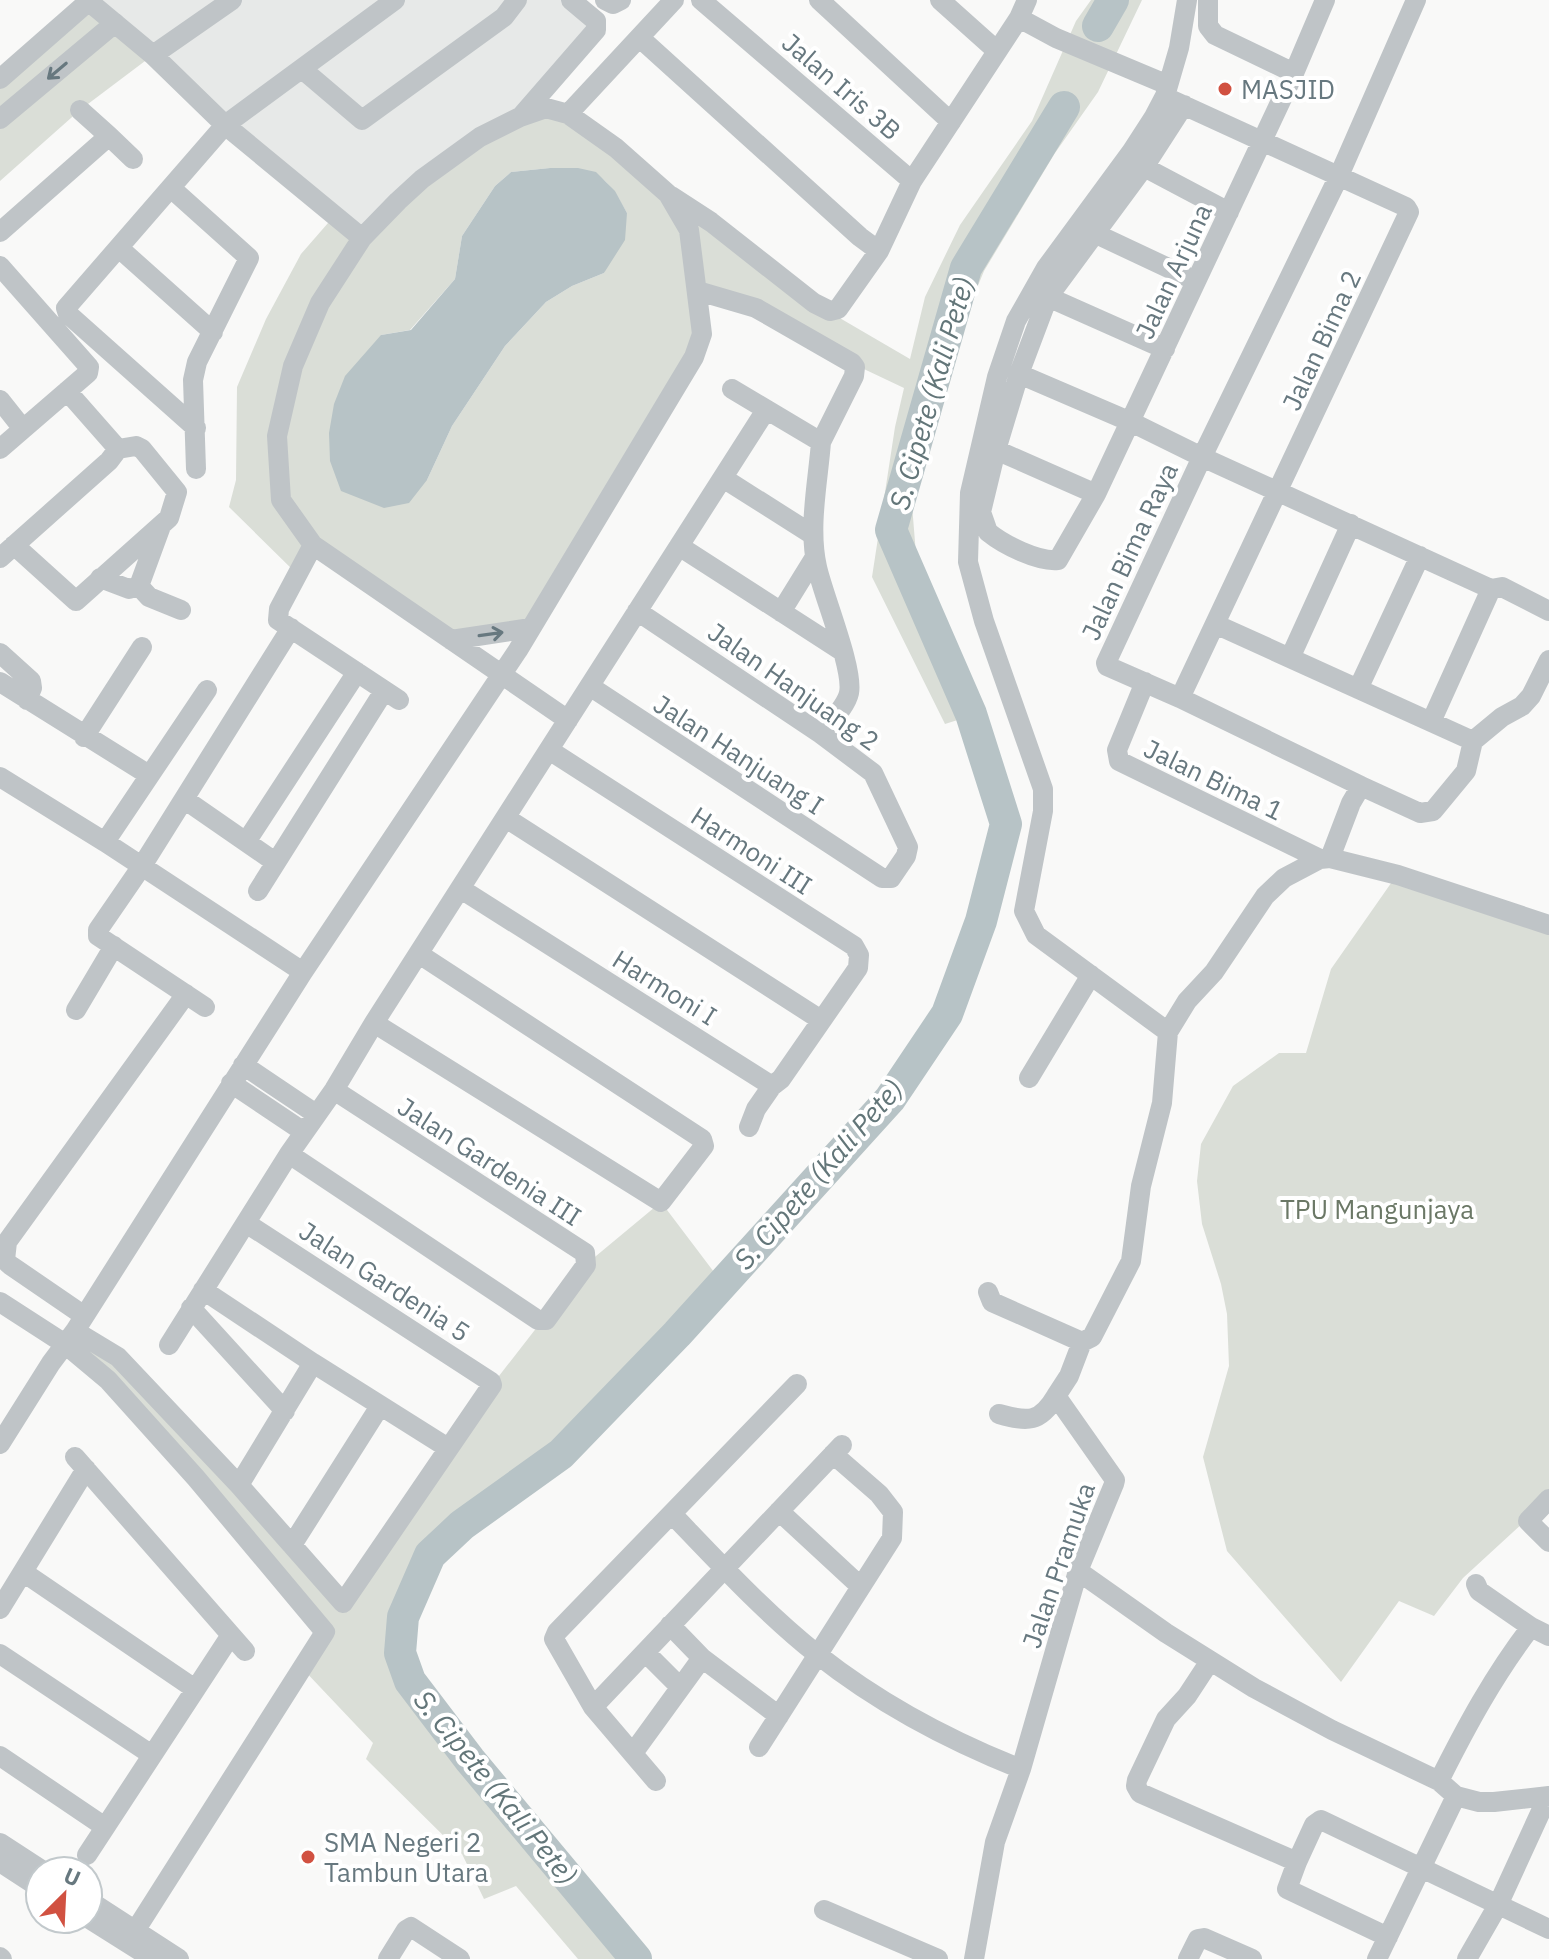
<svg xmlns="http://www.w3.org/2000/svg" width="1549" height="1959" font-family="'IBM Plex Sans',sans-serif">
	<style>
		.built { fill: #e7e9e8 }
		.green { fill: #daded7; fill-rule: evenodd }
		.water { fill: #b7c3c6 }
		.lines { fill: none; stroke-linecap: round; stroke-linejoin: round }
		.river { stroke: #b7c3c6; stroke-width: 32 }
		.minor { stroke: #bfc4c7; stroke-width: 20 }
		.oneway { stroke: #67787f }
		.poi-dot { fill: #d15141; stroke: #fff; stroke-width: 3 }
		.labels { text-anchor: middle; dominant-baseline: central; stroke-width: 8; stroke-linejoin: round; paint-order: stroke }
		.street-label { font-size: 26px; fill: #67787f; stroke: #fff }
		.poi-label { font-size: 26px; fill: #67787f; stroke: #fff; text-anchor: start }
		.park-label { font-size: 26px; fill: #6b7866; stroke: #fff }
		.water-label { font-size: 28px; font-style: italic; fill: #637679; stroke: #fff }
	</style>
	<rect width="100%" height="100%" fill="#f9f9f8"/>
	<!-- built -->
	<path class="built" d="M 87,0 L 569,0 L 596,25 L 520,117 L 362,238 Z"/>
	<!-- green -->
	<path class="green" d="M 1091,0 L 1142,0 L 1098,92 L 1055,153 L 984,271 L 951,351 L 924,443 L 912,505 L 916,554 L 986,711 L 945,724 L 872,577 L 895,427 L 904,388 L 699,291 L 702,334 L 531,628 L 451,640 L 313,545 L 297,574 L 229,507 L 236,480 L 237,387 L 266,319 L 301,254 L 335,215 L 363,238 L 433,171 L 546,108 L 814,303 L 910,359 L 925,297 L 960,225 L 1032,121 L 1076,21 ZM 550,168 C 595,168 605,172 627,213 L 604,273 L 572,286 L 546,302 L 505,346 L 452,426 L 427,480 L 381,335 L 410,330 L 455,279 L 462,236 L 495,186 L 511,172 Z
		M 89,1 L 153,55 L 80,110 L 0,181 L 0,79 Z
		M 1396,876 L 1549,920 L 1549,1499 L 1463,1578 L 1434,1616 L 1399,1601 L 1341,1682 L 1227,1551 L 1203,1457 L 1229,1366 L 1227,1314 L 1221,1284 L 1202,1224 L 1197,1181 L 1201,1144 L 1233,1086 L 1279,1053 L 1306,1053 L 1331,969 Z
		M 661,1202 L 723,1284 L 561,1454 L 475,1515 L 430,1555 L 403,1617 L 400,1653 L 410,1681 L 637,1959 L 578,1959 L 516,1886 L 484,1899 L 462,1854 L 366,1759 L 373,1743 L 302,1668 L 325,1632 L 108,1380 L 75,1331 L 118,1357 L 343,1603 L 492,1385 L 548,1313 L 590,1261 Z"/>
	<!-- water -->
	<path class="water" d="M 550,168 L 578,168 L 596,172 L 615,191 L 627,213 L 625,240 L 604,273 L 572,286 L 546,302 L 505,346 L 452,426 L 427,480 L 409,503 L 384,508 L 341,491 L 330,461 L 329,433 L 334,404 L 345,376 L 381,335 L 411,330 L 455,279 L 462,236 L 495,186 L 511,172 Z"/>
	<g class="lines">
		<!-- river -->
		<path class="river" d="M 1098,26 L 1113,0
			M 636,1959 L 470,1760 L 410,1681 L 400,1653 L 403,1617 L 430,1555 L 462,1525 L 561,1454 L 677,1334 L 890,1099 L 947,1014 L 981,921 L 1006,824 L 971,714 L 891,530 L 966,268 L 1064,107"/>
		<!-- minor -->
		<path class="minor" d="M 87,0 L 153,55 L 225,125 L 362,238
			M 605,0 L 613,4 L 621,0
			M 701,0 L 912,181
			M 819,0 L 951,122
			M 940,0 L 997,51
			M 1208,0 L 1208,26 L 1215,35 L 1294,73
			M 1019,18 L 1056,38 L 1168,85
			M 640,38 L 860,237 L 879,251
			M 153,55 L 232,0
			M 302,69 L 362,120 L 504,17 L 517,0
			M 0,79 L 89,1
			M 1172,100 L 1406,207 L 1409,212 L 1180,698
			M 1184,105 L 1144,167 L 1048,297 L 1019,374 L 996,450 L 981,512 L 988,532 C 1004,545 1038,562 1058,560 L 1096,494 L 1294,73 L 1325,0
			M 523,114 L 596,30 L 596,21 L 571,0
			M 568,114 L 674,0
			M 0,119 L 115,23
			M 109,136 L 133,159
			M 1144,167 L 1229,212
			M 171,188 L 249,258 L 197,362 L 193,380 L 196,469
			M 671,196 L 711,222 L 814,303 L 830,311 L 838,309 L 879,251 L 912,181 L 1019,18 L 1027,0
			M 0,232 L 109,136 L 80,110
			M 1094,233 L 1196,281
			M 119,248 L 213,332
			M 0,266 L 89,367 L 88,373 L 0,449
			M 698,291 L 756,308 L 852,363 L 855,367 L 854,376 L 821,442
			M 1048,297 L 1165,349
			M 1019,374 L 1131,422 L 1202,457 L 1491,589 L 1502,587 L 1549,611
			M 732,389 L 821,442 C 818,482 808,527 817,567 C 823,595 854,669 849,693 C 846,707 829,723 821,734
			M 0,400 L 23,429
			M 196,428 L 68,314 L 66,308 L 225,125 L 395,0
			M 996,450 L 1096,494
			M 723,478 L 813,535
			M 14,545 L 76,601 L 169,518 L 177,492 L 142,449 L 136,446 L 118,449
			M 313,545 L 279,609 L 278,620 L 399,700
			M 679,546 L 842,651
			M 0,558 L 109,461 L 118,449 L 67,391
			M 100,578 L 129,589 L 139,586 L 161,526
			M 139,586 L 149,597 L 181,610
			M 781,612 L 815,557
			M 1215,624 L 1473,741
			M 451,640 L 531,628
			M 0,653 L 31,681 L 32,688 L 27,700
			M 1290,658 L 1351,524
			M 0,682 L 149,775
			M 1145,682 L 1117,750 L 1119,761 L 1320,859
			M 591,687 L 882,878 L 891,878 L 906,856 L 908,847 L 873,773 L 821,734 L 637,611
			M 1358,689 L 1420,556
			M 1431,722 L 1491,589
			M 84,737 L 142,647
			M 0,777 L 105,842 L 303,972
			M 1361,786 L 1420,813 L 1433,811 L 1466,771 L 1473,741 L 1502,717 L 1522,706 L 1531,696 L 1549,660
			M 184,799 L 275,862
			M 506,818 L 821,1020
			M 105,842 L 207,690
			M 246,842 L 357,672
			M 1330,858 L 1351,803 L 1361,786 L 1180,698 L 1107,666 L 1106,663 L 1202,457 L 1338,178 L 1416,0
			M 461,889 L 772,1086 L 781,1079 L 858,968 L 859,955 L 854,946 L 549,750
			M 258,891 L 384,691
			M 205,1007 L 98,936 L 98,930 L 142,866 L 291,628
			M 76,1010 L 114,946
			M 374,1023 L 661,1202 L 704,1146 L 702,1139 L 419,954
			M 1168,1032 L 1036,935 L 1024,911 L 1043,811 L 1043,789 L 984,621 L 968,562 L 970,493 L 997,377 L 1016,321 L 1046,268 L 1132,151 L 1154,117 L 1165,96 L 1179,48 L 1187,0
			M 243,1065 L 316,1114
			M 1029,1078 L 1091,975
			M 231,1083 L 304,1132
			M 749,1127 L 756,1109 L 772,1086
			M 289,1154 L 538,1320 L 546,1320 L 586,1265 L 585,1253 L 334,1090
			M 203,1290 L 313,1363 L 448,1448
			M 988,1292 L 992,1302 L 1082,1342
			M 0,1302 L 65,1344 L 108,1380 L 196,1478 L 325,1632 L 135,1931
			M 191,1308 L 285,1411
			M 83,1315 L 10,1265 L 5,1260 L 7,1242 L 186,994
			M 75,1331 L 118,1357 L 239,1485 L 343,1603 L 492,1385 L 491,1382 L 246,1223
			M 169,1345 L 289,1154 L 334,1090 L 374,1023 L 766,410
			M 999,1414 C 1028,1422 1040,1423 1056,1396
			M 0,1444 L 51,1363 L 75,1331 L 303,972 L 518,650 L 694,357 L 702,334 L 689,230 L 668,194 L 616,148 L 568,114 L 546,108 L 520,117 L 480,137 L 422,179 L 398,201 L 362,238 L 320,303 L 293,366 L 277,436 L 281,500 L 313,545 L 568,720
			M 75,1457 L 245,1651
			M 239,1485 L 313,1363
			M 1549,1499 L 1528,1521 L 1549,1542
			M 779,1511 L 860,1586
			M 672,1514 C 718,1562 766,1614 818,1655 C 880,1704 948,1740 1021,1769
			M 292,1545 L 380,1406
			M 1078,1571 L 1166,1633 L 1254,1688 L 1332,1730 L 1439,1781 L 1456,1796 L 1479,1802 L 1494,1802 L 1549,1796
			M 23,1572 L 195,1689
			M 1476,1584 L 1479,1591 L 1531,1627 L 1549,1636
			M 0,1609 L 86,1469
			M 670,1625 L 702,1658 L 779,1716
			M 645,1652 L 680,1687
			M 0,1654 L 152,1755
			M 1210,1661 L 1187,1696 L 1166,1719 L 1137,1780 L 1136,1786 L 1140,1793 L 1297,1862 L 1314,1825 L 1321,1820 L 1549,1929
			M 593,1707 L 842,1445
			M 759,1747 L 892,1538 L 893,1512 L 879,1494 L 833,1454
			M 633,1753 L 702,1658
			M 0,1756 L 105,1827
			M 656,1781 L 593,1707 L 554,1639 L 557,1632 L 797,1384
			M 1439,1781 C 1466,1727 1494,1675 1531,1627
			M 0,1843 L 43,1871
			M 87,1855 L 231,1635
			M 0,1862 L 40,1888
			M 1297,1862 L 1287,1889 L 1388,1937
			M 88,1900 L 179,1959
			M 824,1910 L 938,1959
			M 88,1918 L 153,1959
			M 0,1957 L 2,1959
			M 388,1959 L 406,1930 L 411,1927 L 460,1959
			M 974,1959 L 995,1842 L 1021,1769 L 1078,1571 L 1114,1484 L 1115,1480 L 1056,1396 L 1069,1376 L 1082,1342 L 1092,1337 L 1131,1261 L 1141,1186 L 1162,1103 L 1168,1032 L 1187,1001 L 1214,972 L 1265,896 L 1284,878 L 1320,859 L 1330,858 L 1398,875 L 1549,925
			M 1188,1959 L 1198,1939 L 1204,1938 L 1252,1959
			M 1377,1959 L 1456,1796
			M 1467,1959 L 1498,1905 L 1548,1796"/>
	</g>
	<!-- one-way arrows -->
	<defs><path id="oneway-shaft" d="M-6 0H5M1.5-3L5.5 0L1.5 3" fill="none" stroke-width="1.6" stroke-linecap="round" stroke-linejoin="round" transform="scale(2)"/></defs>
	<g class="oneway">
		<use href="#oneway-shaft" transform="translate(57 71) rotate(140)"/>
		<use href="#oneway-shaft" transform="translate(491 634) rotate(-8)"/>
	</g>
	<!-- markers -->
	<g class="poi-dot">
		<circle cx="1225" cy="89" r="8"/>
		<circle cx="308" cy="1857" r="8"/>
	</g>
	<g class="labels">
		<!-- street labels -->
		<g class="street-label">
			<text transform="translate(842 86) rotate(41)">Jalan Iris 3B</text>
			<text transform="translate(1173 271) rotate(-65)">Jalan Arjuna</text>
			<text transform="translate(1321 340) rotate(-65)">Jalan Bima 2</text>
			<text transform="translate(1129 551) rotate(-65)">Jalan Bima Raya</text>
			<text transform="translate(794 686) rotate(35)">Jalan Hanjuang 2</text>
			<text transform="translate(739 754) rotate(33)">Jalan Hanjuang I</text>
			<text transform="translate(1214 779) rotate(26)">Jalan Bima 1</text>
			<text transform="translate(752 850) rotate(33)">Harmoni III</text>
			<text transform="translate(665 987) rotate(32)">Harmoni I</text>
			<text transform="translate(490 1161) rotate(33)">Jalan Gardenia III</text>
			<text transform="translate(385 1281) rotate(33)">Jalan Gardenia 5</text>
			<text transform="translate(1058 1565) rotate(-71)">Jalan Pramuka</text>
		</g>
		<!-- poi labels -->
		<g class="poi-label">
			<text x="1241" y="89">MASJID</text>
			<text x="324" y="1842">SMA Negeri 2<tspan x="324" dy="30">Tambun Utara</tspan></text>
		</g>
		<!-- park labels -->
		<g class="park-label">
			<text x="1377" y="1209">TPU Mangunjaya</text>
		</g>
		<!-- water labels -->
		<g class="water-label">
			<text transform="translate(931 393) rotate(-74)">S. Cipete (Kali Pete)</text>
			<text transform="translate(818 1174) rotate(-49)">S. Cipete (Kali Pete)</text>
			<text transform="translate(496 1787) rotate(51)">S. Cipete (Kali Pete)</text>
		</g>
	</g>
	<!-- north arrow -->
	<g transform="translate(64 1895) rotate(24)"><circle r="38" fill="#ffffff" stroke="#c2c9cc" stroke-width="2"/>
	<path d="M0-6L14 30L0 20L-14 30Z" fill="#d15141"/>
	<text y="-12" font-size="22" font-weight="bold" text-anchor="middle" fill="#67787f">U</text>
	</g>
</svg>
